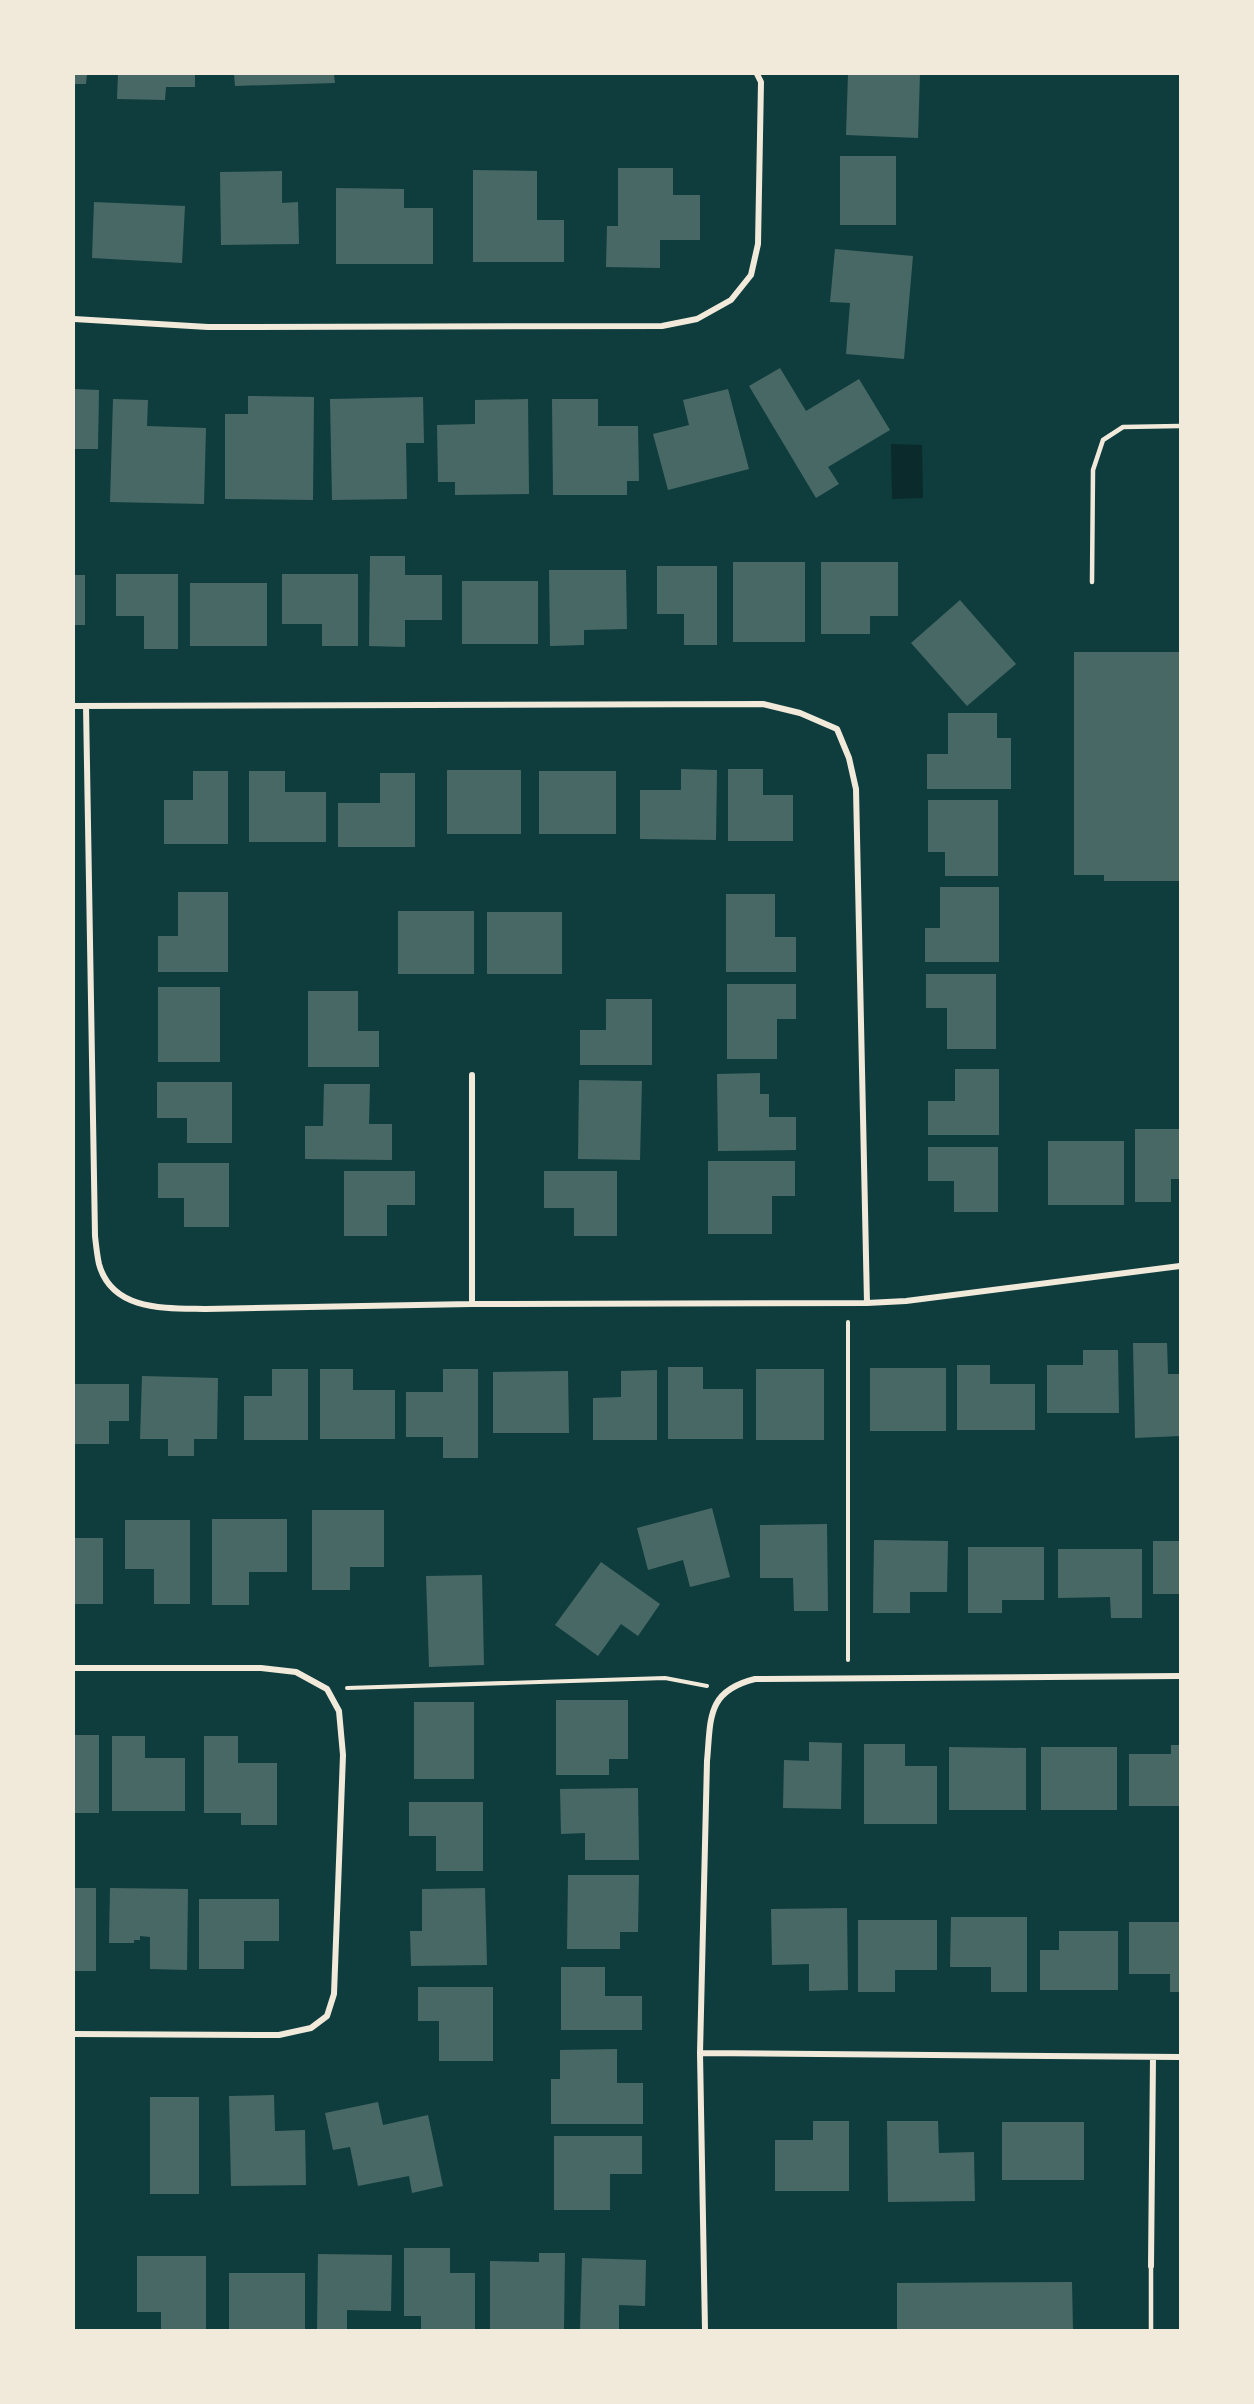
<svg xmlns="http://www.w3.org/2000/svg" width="1254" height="2404" font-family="Raleway,sans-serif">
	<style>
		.water { fill: #0a2a2b }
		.building { fill: #486865 }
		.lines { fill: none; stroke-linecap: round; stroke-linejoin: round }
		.path { stroke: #f1e9da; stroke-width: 4 }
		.service { stroke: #f1e9da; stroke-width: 4.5 }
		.minor { stroke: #f1e9da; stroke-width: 6 }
	</style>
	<rect width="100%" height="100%" fill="#0f3d3e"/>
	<!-- water -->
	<path class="water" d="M 891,444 L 922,445 L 923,498 L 892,499 Z"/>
	<!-- building -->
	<path class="building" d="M 74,74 L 87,74 L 86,84 L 74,84 Z
		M 118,74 L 195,74 L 195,87 L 166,87 L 165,100 L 117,99 Z
		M 234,74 L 334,74 L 335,83 L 235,86 Z
		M 848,74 L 920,74 L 918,138 L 846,135 Z
		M 840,156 L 896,156 L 896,225 L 840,225 Z
		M 618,168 L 673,168 L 673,195 L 700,195 L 700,240 L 660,240 L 660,268 L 606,267 L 607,226 L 618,226 Z
		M 473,170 L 537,171 L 537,220 L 564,220 L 564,262 L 473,262 Z
		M 282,171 L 282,203 L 298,202 L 299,244 L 221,245 L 220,172 Z
		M 336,188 L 404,189 L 404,208 L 433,208 L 433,264 L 336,264 Z
		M 94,202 L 185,206 L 182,263 L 92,258 Z
		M 835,249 L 913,256 L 904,359 L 846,354 L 850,303 L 830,302 Z
		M 780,368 L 806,411 L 859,379 L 890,430 L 828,467 L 839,484 L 816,498 L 749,386 Z
		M 74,389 L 99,390 L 98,449 L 74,449 Z
		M 728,389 L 749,469 L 668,490 L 653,434 L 689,425 L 683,400 Z
		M 248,396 L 314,397 L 313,500 L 225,499 L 225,414 L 248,414 Z
		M 423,397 L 424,443 L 406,443 L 407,499 L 332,500 L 330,399 Z
		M 113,399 L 148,400 L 147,426 L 206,428 L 204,504 L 110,502 Z
		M 528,399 L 529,494 L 455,495 L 455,482 L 438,482 L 437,425 L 475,424 L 475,400 Z
		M 552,399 L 598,399 L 598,426 L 638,426 L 639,481 L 627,481 L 627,495 L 553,495 Z
		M 370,556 L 405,556 L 405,575 L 442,575 L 442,620 L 405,620 L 405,647 L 369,646 Z
		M 733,562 L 805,562 L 805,642 L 733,642 Z
		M 821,562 L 898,562 L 898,616 L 870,616 L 870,634 L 821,634 Z
		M 657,566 L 717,566 L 717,645 L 684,645 L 684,614 L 657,614 Z
		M 549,570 L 626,570 L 627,629 L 584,630 L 584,645 L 550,646 Z
		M 116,574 L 178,574 L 178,649 L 144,649 L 144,616 L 116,616 Z
		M 282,574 L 358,574 L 358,646 L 322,646 L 322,624 L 282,624 Z
		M 74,575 L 85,575 L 85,625 L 74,625 Z
		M 462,581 L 538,581 L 538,644 L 462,644 Z
		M 190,583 L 267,583 L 267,646 L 190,646 Z
		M 960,600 L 1016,664 L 967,706 L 911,643 Z
		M 1074,652 L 1180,652 L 1180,881 L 1104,881 L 1104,875 L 1074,875 Z
		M 948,713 L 997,713 L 997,738 L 1011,738 L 1011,789 L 927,789 L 927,754 L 948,754 Z
		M 681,769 L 717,770 L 716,840 L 640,839 L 640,790 L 681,790 Z
		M 728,769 L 763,769 L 763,795 L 793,795 L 793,841 L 728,841 Z
		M 447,770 L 521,770 L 521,834 L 447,834 Z
		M 193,771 L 228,771 L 228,844 L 164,844 L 164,800 L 193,800 Z
		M 249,771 L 285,771 L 285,792 L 326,792 L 326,842 L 249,842 Z
		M 539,771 L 616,771 L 616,834 L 539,834 Z
		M 380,773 L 415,773 L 415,847 L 338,847 L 338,803 L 380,803 Z
		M 928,800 L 998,800 L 998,876 L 945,876 L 945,852 L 928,852 Z
		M 940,887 L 999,887 L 999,962 L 925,962 L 925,928 L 940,928 Z
		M 178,892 L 228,892 L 228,972 L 158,972 L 158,936 L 178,936 Z
		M 726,894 L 775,894 L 775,937 L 796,937 L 796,972 L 726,972 Z
		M 398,911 L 474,911 L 474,974 L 398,974 Z
		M 487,912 L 562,912 L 562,974 L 487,974 Z
		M 926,974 L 996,974 L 996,1049 L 947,1049 L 947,1008 L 926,1008 Z
		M 727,984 L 796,984 L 796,1019 L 777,1019 L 777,1059 L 727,1059 Z
		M 158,987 L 220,987 L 220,1062 L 158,1062 Z
		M 308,991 L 358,991 L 358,1031 L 379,1031 L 379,1067 L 308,1067 Z
		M 606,999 L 652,999 L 652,1065 L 580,1065 L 580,1030 L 606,1030 Z
		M 955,1069 L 999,1069 L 999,1135 L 928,1135 L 928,1101 L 955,1101 Z
		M 760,1073 L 760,1094 L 769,1094 L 769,1117 L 796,1117 L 796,1150 L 718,1151 L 717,1074 Z
		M 579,1080 L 642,1081 L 640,1160 L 578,1159 Z
		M 157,1082 L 232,1082 L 232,1143 L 187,1143 L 187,1118 L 157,1118 Z
		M 324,1084 L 370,1084 L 369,1124 L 392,1124 L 392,1160 L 305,1159 L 305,1126 L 323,1126 Z
		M 1135,1129 L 1180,1129 L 1180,1179 L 1171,1179 L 1171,1202 L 1135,1202 Z
		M 1048,1141 L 1124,1141 L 1124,1205 L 1048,1205 Z
		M 928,1147 L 998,1147 L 998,1212 L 954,1212 L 954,1181 L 928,1181 Z
		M 708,1161 L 795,1161 L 795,1196 L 772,1196 L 772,1234 L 708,1234 Z
		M 158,1163 L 229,1163 L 229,1227 L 184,1227 L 184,1198 L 158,1198 Z
		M 344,1171 L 415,1171 L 415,1205 L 387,1205 L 387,1236 L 344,1236 Z
		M 544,1171 L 617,1171 L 617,1236 L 574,1236 L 574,1208 L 544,1208 Z
		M 1133,1343 L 1167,1343 L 1168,1374 L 1180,1374 L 1180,1436 L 1135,1438 Z
		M 1083,1350 L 1118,1350 L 1119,1413 L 1047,1413 L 1047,1365 L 1083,1365 Z
		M 957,1365 L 990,1365 L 990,1384 L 1035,1384 L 1035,1430 L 957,1430 Z
		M 668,1367 L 703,1367 L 703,1389 L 743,1389 L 743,1439 L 668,1439 Z
		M 870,1368 L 946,1368 L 946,1431 L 870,1431 Z
		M 272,1369 L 308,1369 L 308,1440 L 244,1440 L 244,1396 L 272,1396 Z
		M 320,1369 L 353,1369 L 353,1390 L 395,1390 L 395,1439 L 320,1439 Z
		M 443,1369 L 478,1369 L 478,1458 L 443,1458 L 443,1437 L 406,1437 L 406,1392 L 443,1392 Z
		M 756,1369 L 824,1369 L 824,1440 L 756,1440 Z
		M 657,1370 L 657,1440 L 593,1440 L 593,1398 L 621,1397 L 621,1371 Z
		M 568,1371 L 569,1433 L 493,1433 L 493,1372 Z
		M 142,1376 L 218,1378 L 217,1439 L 194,1439 L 194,1456 L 168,1456 L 168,1439 L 140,1439 Z
		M 74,1384 L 129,1384 L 129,1421 L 109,1421 L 109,1444 L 74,1444 Z
		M 712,1508 L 730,1577 L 690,1587 L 683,1560 L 648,1570 L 637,1528 Z
		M 312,1510 L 384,1510 L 384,1567 L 350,1567 L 350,1590 L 312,1590 Z
		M 212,1519 L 287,1519 L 287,1572 L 249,1572 L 249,1605 L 212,1605 Z
		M 125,1520 L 190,1520 L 190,1604 L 154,1604 L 154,1569 L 125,1569 Z
		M 827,1524 L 828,1611 L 794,1611 L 793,1578 L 760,1578 L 760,1525 Z
		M 74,1538 L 103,1538 L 103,1604 L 74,1604 Z
		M 874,1540 L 948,1541 L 947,1592 L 910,1592 L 910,1613 L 873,1613 Z
		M 1153,1541 L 1180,1541 L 1180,1594 L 1153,1594 Z
		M 968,1547 L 1044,1547 L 1044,1600 L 1002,1600 L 1002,1613 L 968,1613 Z
		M 1058,1549 L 1142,1549 L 1142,1618 L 1111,1618 L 1110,1597 L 1058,1598 Z
		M 601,1562 L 660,1604 L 638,1636 L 621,1624 L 598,1656 L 555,1625 Z
		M 482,1575 L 484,1665 L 429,1667 L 426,1576 Z
		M 556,1700 L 628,1700 L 628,1759 L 609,1759 L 609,1775 L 556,1775 Z
		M 414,1702 L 474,1702 L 474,1779 L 414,1779 Z
		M 74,1735 L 99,1735 L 99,1813 L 74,1813 Z
		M 112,1736 L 145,1736 L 145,1758 L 185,1758 L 185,1811 L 112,1811 Z
		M 204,1736 L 238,1736 L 238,1763 L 277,1763 L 277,1825 L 241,1825 L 241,1813 L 204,1813 Z
		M 809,1742 L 842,1743 L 841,1809 L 783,1808 L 784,1760 L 809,1761 Z
		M 864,1744 L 905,1744 L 905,1766 L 937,1766 L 937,1824 L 864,1824 Z
		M 1171,1745 L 1180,1745 L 1180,1806 L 1129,1806 L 1129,1754 L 1171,1754 Z
		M 949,1747 L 1026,1748 L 1026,1810 L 949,1810 Z
		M 1041,1747 L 1117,1747 L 1117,1810 L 1041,1810 Z
		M 638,1788 L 639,1860 L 585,1860 L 585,1833 L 561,1834 L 560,1789 Z
		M 409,1802 L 483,1802 L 483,1871 L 436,1871 L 436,1836 L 409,1836 Z
		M 568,1875 L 639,1875 L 638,1932 L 620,1932 L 620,1949 L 567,1949 Z
		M 74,1888 L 96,1888 L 96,1971 L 74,1971 Z
		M 110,1888 L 188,1889 L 187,1970 L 150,1969 L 150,1937 L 140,1936 L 140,1940 L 134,1940 L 134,1943 L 109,1943 Z
		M 485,1888 L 487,1965 L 411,1966 L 410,1931 L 422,1931 L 422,1889 Z
		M 199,1899 L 279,1899 L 279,1941 L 244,1941 L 244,1969 L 199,1969 Z
		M 847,1908 L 848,1990 L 809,1991 L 809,1964 L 772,1965 L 771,1909 Z
		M 951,1917 L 1027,1917 L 1027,1992 L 991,1992 L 991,1967 L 950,1967 Z
		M 858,1920 L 937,1920 L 937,1970 L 895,1970 L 895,1992 L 858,1992 Z
		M 1129,1922 L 1180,1922 L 1180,1992 L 1170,1992 L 1170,1974 L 1129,1974 Z
		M 1059,1931 L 1118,1931 L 1118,1990 L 1040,1990 L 1040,1950 L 1059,1950 Z
		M 561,1967 L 605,1967 L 605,1996 L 642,1996 L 642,2030 L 561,2030 Z
		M 418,1987 L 493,1987 L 493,2061 L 439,2061 L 439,2021 L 418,2021 Z
		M 617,2049 L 617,2083 L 643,2083 L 643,2124 L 551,2124 L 551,2079 L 560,2079 L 560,2050 Z
		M 274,2095 L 275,2131 L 305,2130 L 306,2185 L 231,2186 L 229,2096 Z
		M 150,2097 L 199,2097 L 199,2194 L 150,2194 Z
		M 378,2102 L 383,2125 L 428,2115 L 443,2186 L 412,2193 L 409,2176 L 358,2186 L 350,2147 L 333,2150 L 325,2113 Z
		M 813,2121 L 849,2121 L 849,2191 L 775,2191 L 775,2140 L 813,2140 Z
		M 887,2121 L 938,2121 L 939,2153 L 974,2152 L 975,2201 L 888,2202 Z
		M 1002,2122 L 1084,2122 L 1084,2180 L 1002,2180 Z
		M 554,2136 L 642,2136 L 642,2174 L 610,2174 L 610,2210 L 554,2210 Z
		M 404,2248 L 450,2248 L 450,2273 L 475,2273 L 475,2330 L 421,2330 L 421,2316 L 404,2316 Z
		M 539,2253 L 565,2253 L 564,2330 L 490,2330 L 490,2261 L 539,2262 Z
		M 318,2254 L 392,2255 L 391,2311 L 347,2310 L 347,2330 L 317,2330 Z
		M 137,2256 L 206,2256 L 206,2330 L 161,2330 L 161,2312 L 137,2312 Z
		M 582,2258 L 646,2260 L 645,2306 L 619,2305 L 619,2330 L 580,2330 Z
		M 229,2273 L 305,2273 L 305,2329 L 229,2329 Z
		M 1072,2282 L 1073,2330 L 897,2330 L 897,2283 Z"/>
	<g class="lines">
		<!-- path -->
		<path class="path" d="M 848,1322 L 848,1660
			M 347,1688 L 665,1678 L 707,1686"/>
		<!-- service -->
		<path class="service" d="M 1092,582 L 1093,470 L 1103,440 L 1123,427 L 1180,426
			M 1151,2266 L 1151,2330"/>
		<!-- minor -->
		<path class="minor" d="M 74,319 L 208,327 L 662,326 L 697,319 L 731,300 L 751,275 L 758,244 L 761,82 L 757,74
			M 74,706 L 763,704 L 800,713 L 837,729 L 849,758 L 856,789 L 867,1303
			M 86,706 L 95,1236 C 96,1245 97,1255 99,1264 C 112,1312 167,1308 206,1309 L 472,1304 L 867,1303 L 906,1301 L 1180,1266
			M 472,1075 L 472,1304
			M 74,1668 L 261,1668 L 296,1672 L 327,1689 L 339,1711 L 343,1755 L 334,1994 L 327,2016 L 311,2028 L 279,2035 L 74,2034
			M 700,2053 L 1180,2057
			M 1151,2266 L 1153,2057
			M 705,2330 L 700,2053 L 707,1761 C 711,1719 706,1691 755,1679 L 1180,1676"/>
	</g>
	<!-- border -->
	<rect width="1254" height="2404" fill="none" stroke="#f1e9da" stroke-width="150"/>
</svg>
